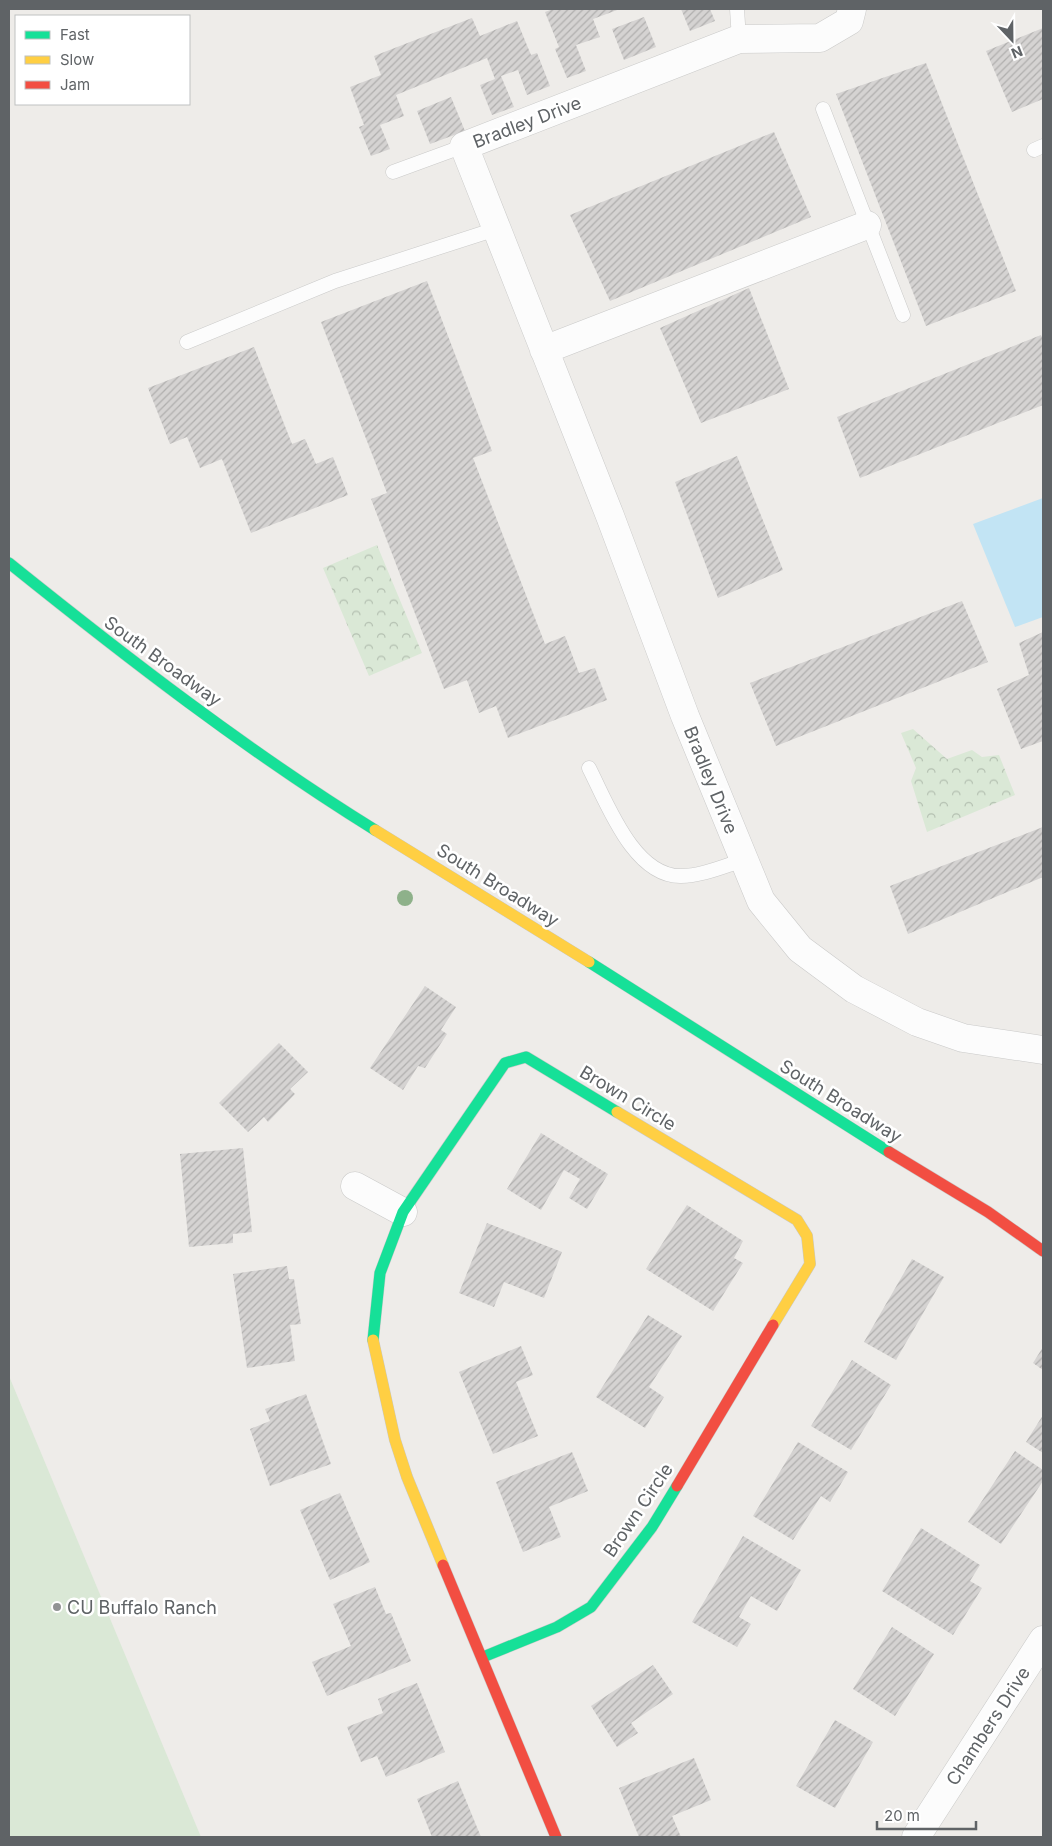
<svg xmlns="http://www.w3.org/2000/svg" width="1052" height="1846" font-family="Inter,sans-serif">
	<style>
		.park { fill: url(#park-crowns) }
		.pitch { fill: #dae8d6 }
		.water { fill: #c2e4f4 }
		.building { fill: url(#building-hatch) }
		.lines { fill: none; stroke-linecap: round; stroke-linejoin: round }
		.lane-casing { stroke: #cacac9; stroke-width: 15 }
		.street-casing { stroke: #cacac9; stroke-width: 29 }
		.fast-casing { stroke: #c8c9c8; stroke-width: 12 }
		.slow-casing { stroke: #c8c9c8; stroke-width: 12 }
		.jam-casing { stroke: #c8c9c8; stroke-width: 12 }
		.lane { stroke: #fcfcfc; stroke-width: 14 }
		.street { stroke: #fcfcfc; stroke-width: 28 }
		.fast { stroke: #16e098; stroke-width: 11 }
		.slow { stroke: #ffcf43; stroke-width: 11 }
		.jam { stroke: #f24e42; stroke-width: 11 }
		.tree { fill: #8eb18a }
		.poi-dot { fill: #919394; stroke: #fff; stroke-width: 2 }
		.labels { text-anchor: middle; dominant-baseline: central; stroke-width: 5; stroke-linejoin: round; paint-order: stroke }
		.street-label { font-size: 18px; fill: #5f6366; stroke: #fff }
		.poi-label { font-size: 18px; fill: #5f6366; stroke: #fff; text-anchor: start }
	</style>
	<defs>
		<pattern id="park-crowns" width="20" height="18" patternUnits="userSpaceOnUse" patternTransform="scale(1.25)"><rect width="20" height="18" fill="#dae8d6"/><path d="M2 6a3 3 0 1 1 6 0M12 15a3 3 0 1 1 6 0" fill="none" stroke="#b4c0b1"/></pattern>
		<pattern id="building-hatch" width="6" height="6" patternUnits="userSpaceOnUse" patternTransform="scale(1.25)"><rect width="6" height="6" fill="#d5d3d2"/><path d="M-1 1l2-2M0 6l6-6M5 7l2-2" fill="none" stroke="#b0afae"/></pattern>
	</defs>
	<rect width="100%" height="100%" fill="#eeece9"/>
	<!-- park -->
	<path class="park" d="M 377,545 L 422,653 L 369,676 L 323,568 Z
		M 913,729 L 947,759 L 972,750 L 982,757 L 999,755 L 1015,795 L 927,832 L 911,781 L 916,768 L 901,733 Z"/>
	<!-- pitch -->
	<path class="pitch" d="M 9,1376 L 201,1837 L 9,1837 Z"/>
	<!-- water -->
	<path class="water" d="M 1043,498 L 1043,617 L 1015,627 L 973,524 Z"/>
	<!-- building -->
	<path class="building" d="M 553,9 L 620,9 L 593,19 L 600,37 L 576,45 L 586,71 L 567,78 L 555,49 L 559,47 L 545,12 Z
		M 681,9 L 710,9 L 715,21 L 690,31 Z
		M 644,17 L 656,47 L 624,60 L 612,29 Z
		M 472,18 L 480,36 L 517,21 L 531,55 L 537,53 L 550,86 L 527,95 L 518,70 L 501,76 L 514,107 L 492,115 L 480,85 L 495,79 L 487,58 L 396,95 L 404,116 L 380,125 L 390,149 L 371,156 L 359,127 L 364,125 L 350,87 L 381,75 L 374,56 Z
		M 1043,28 L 1043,99 L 1012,112 L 986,51 Z
		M 926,63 L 1016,291 L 926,326 L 836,94 Z
		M 451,97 L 465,131 L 430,144 L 417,111 Z
		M 774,132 L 811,217 L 610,301 L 570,215 Z
		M 427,281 L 492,451 L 473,458 L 545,644 L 565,636 L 579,673 L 595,668 L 607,700 L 508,738 L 496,706 L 479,713 L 467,680 L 444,689 L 371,499 L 387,493 L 321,322 Z
		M 749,288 L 789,389 L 701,423 L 660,328 Z
		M 1041,335 L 1043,339 L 1043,405 L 860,478 L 837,417 Z
		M 254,347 L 292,444 L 305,439 L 316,464 L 333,457 L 348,495 L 251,533 L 222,459 L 200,468 L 187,437 L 170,444 L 148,388 Z
		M 737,456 L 783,570 L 718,598 L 675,482 Z
		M 962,601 L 988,662 L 776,746 L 750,683 Z
		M 1043,632 L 1043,741 L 1021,749 L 997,689 L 1029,675 L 1019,643 Z
		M 1043,827 L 1043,877 L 908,934 L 890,886 Z
		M 425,986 L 456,1007 L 441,1030 L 447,1034 L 425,1068 L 418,1066 L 403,1090 L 370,1068 Z
		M 279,1043 L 308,1072 L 290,1089 L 295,1094 L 268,1122 L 264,1117 L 248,1132 L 219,1103 Z
		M 541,1133 L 608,1174 L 587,1209 L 569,1198 L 580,1179 L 564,1170 L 541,1210 L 507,1189 Z
		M 243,1148 L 252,1232 L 233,1234 L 233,1243 L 189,1247 L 180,1154 Z
		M 687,1205 L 743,1241 L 734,1258 L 743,1263 L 713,1311 L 646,1269 Z
		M 487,1223 L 562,1252 L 544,1298 L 504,1282 L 494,1307 L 459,1293 Z
		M 912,1259 L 944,1277 L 896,1360 L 864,1342 Z
		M 287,1266 L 289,1279 L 294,1279 L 301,1324 L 290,1325 L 295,1361 L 247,1368 L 233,1274 Z
		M 648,1315 L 682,1336 L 649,1387 L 664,1397 L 645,1428 L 596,1397 Z
		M 521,1346 L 533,1375 L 516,1382 L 538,1436 L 493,1454 L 459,1372 Z
		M 1043,1347 L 1043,1370 L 1033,1363 Z
		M 852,1360 L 891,1385 L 851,1450 L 811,1426 Z
		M 306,1394 L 331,1464 L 270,1486 L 250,1429 L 270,1421 L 265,1409 Z
		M 1043,1415 L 1043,1453 L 1026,1442 Z
		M 798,1442 L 848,1472 L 830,1502 L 821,1496 L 793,1540 L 753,1516 Z
		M 1015,1451 L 1043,1470 L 1043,1481 L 1001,1544 L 968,1522 Z
		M 572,1452 L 588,1491 L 549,1507 L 561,1537 L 523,1552 L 496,1482 Z
		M 340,1493 L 370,1562 L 330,1580 L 300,1510 Z
		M 921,1528 L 980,1565 L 970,1581 L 982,1588 L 953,1635 L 882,1591 Z
		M 743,1536 L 801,1570 L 777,1611 L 751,1596 L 739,1617 L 751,1624 L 737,1647 L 692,1622 Z
		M 375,1587 L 386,1614 L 391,1613 L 411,1661 L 327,1696 L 312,1662 L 351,1646 L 333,1604 Z
		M 892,1627 L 934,1654 L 895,1716 L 853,1689 Z
		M 653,1665 L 673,1694 L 631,1723 L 638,1733 L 617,1747 L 591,1706 Z
		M 417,1683 L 445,1752 L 386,1777 L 377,1756 L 361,1762 L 347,1727 L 383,1713 L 378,1699 Z
		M 835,1720 L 873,1742 L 835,1808 L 796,1786 Z
		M 694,1758 L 711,1800 L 672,1816 L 681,1837 L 639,1837 L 619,1788 Z
		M 458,1781 L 481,1837 L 432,1837 L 417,1799 Z"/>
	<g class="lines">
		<!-- lane casing -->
		<g class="lane-casing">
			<path id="lane" d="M 737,9 L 739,39
				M 823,109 L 903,315
				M 1034,150 L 1043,146
				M 393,172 L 464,146
				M 187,342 L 335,281 L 496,229
				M 589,768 C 607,803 634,877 681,876 C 702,876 724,866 744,860"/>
		</g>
		<!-- street casing -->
		<g class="street-casing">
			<path id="street" d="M 852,9 L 849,21 L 820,38 L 739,39 L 464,146 L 610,516 L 685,716 L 761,901 L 800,949 L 854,989 L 917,1022 L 963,1038 L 1043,1050
				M 544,350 L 867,225
				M 355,1186 L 403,1212
				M 916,1837 L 1043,1640"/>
		</g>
		<!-- fast casing -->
		<g class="fast-casing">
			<path id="fast" d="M 9,563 C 126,657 246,750 375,830
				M 589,962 L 889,1152
				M 373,1340 L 380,1273 L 403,1212 L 505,1063 L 526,1057 L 617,1112
				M 483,1657 L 557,1627 L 591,1607 L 652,1527 L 677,1486"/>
		</g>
		<!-- slow casing -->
		<g class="slow-casing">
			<path id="slow" d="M 375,830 L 589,962
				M 617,1112 L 797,1220 L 807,1236 L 810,1264 L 773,1325
				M 373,1340 L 395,1440 L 407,1477 L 443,1565"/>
		</g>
		<!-- jam casing -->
		<g class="jam-casing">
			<path id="jam" d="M 889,1152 L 988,1212 L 1043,1251
				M 677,1486 L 773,1325
				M 443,1565 L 556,1837"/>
		</g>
		<!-- lane -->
		<use href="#lane" class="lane"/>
		<!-- street -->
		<use href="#street" class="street"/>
		<!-- fast -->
		<use href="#fast" class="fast"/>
		<!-- slow -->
		<use href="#slow" class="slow"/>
		<!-- jam -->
		<use href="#jam" class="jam"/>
	</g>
	<!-- trees -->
	<circle class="tree" cx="405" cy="898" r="8"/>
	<!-- markers -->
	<circle class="poi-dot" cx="57" cy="1607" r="5"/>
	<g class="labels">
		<!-- street labels -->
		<g class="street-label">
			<text transform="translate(527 122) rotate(-21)">Bradley Drive</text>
			<text transform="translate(163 661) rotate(36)">South Broadway</text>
			<text transform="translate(711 780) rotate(68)">Bradley Drive</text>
			<text transform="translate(498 885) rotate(32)">South Broadway</text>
			<text transform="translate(628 1098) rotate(31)">Brown Circle</text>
			<text transform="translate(841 1101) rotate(32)">South Broadway</text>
			<text transform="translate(638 1510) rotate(-56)">Brown Circle</text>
			<text transform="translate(988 1726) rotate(-57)">Chambers Drive</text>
		</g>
		<!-- poi labels -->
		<g class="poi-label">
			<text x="67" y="1607">CU Buffalo Ranch</text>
		</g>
	</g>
	<!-- border -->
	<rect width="1052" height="1846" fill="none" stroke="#5f6366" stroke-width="20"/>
	<!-- legend -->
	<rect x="15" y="15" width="175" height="90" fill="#ffffff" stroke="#bfc1c2"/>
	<rect x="25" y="31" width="25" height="8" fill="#16e098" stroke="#bfc1c2"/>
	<text x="60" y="40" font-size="15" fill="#5f6366">Fast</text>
	<rect x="25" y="56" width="25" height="8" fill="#ffcf43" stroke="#bfc1c2"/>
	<text x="60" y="65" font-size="15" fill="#5f6366">Slow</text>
	<rect x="25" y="81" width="25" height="8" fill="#f24e42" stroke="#bfc1c2"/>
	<text x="60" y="90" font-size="15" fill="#5f6366">Jam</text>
	<!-- north arrow -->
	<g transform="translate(1012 40) rotate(158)" stroke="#ffffff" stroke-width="4" paint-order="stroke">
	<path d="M0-4L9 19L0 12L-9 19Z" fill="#5f6366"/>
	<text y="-8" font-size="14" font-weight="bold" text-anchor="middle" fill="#5f6366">N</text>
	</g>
	<!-- scale -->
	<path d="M877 1821v8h99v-8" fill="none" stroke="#5f6366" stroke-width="2.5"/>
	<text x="884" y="1821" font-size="15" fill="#5f6366" stroke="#ffffff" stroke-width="4" paint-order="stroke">20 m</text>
</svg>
